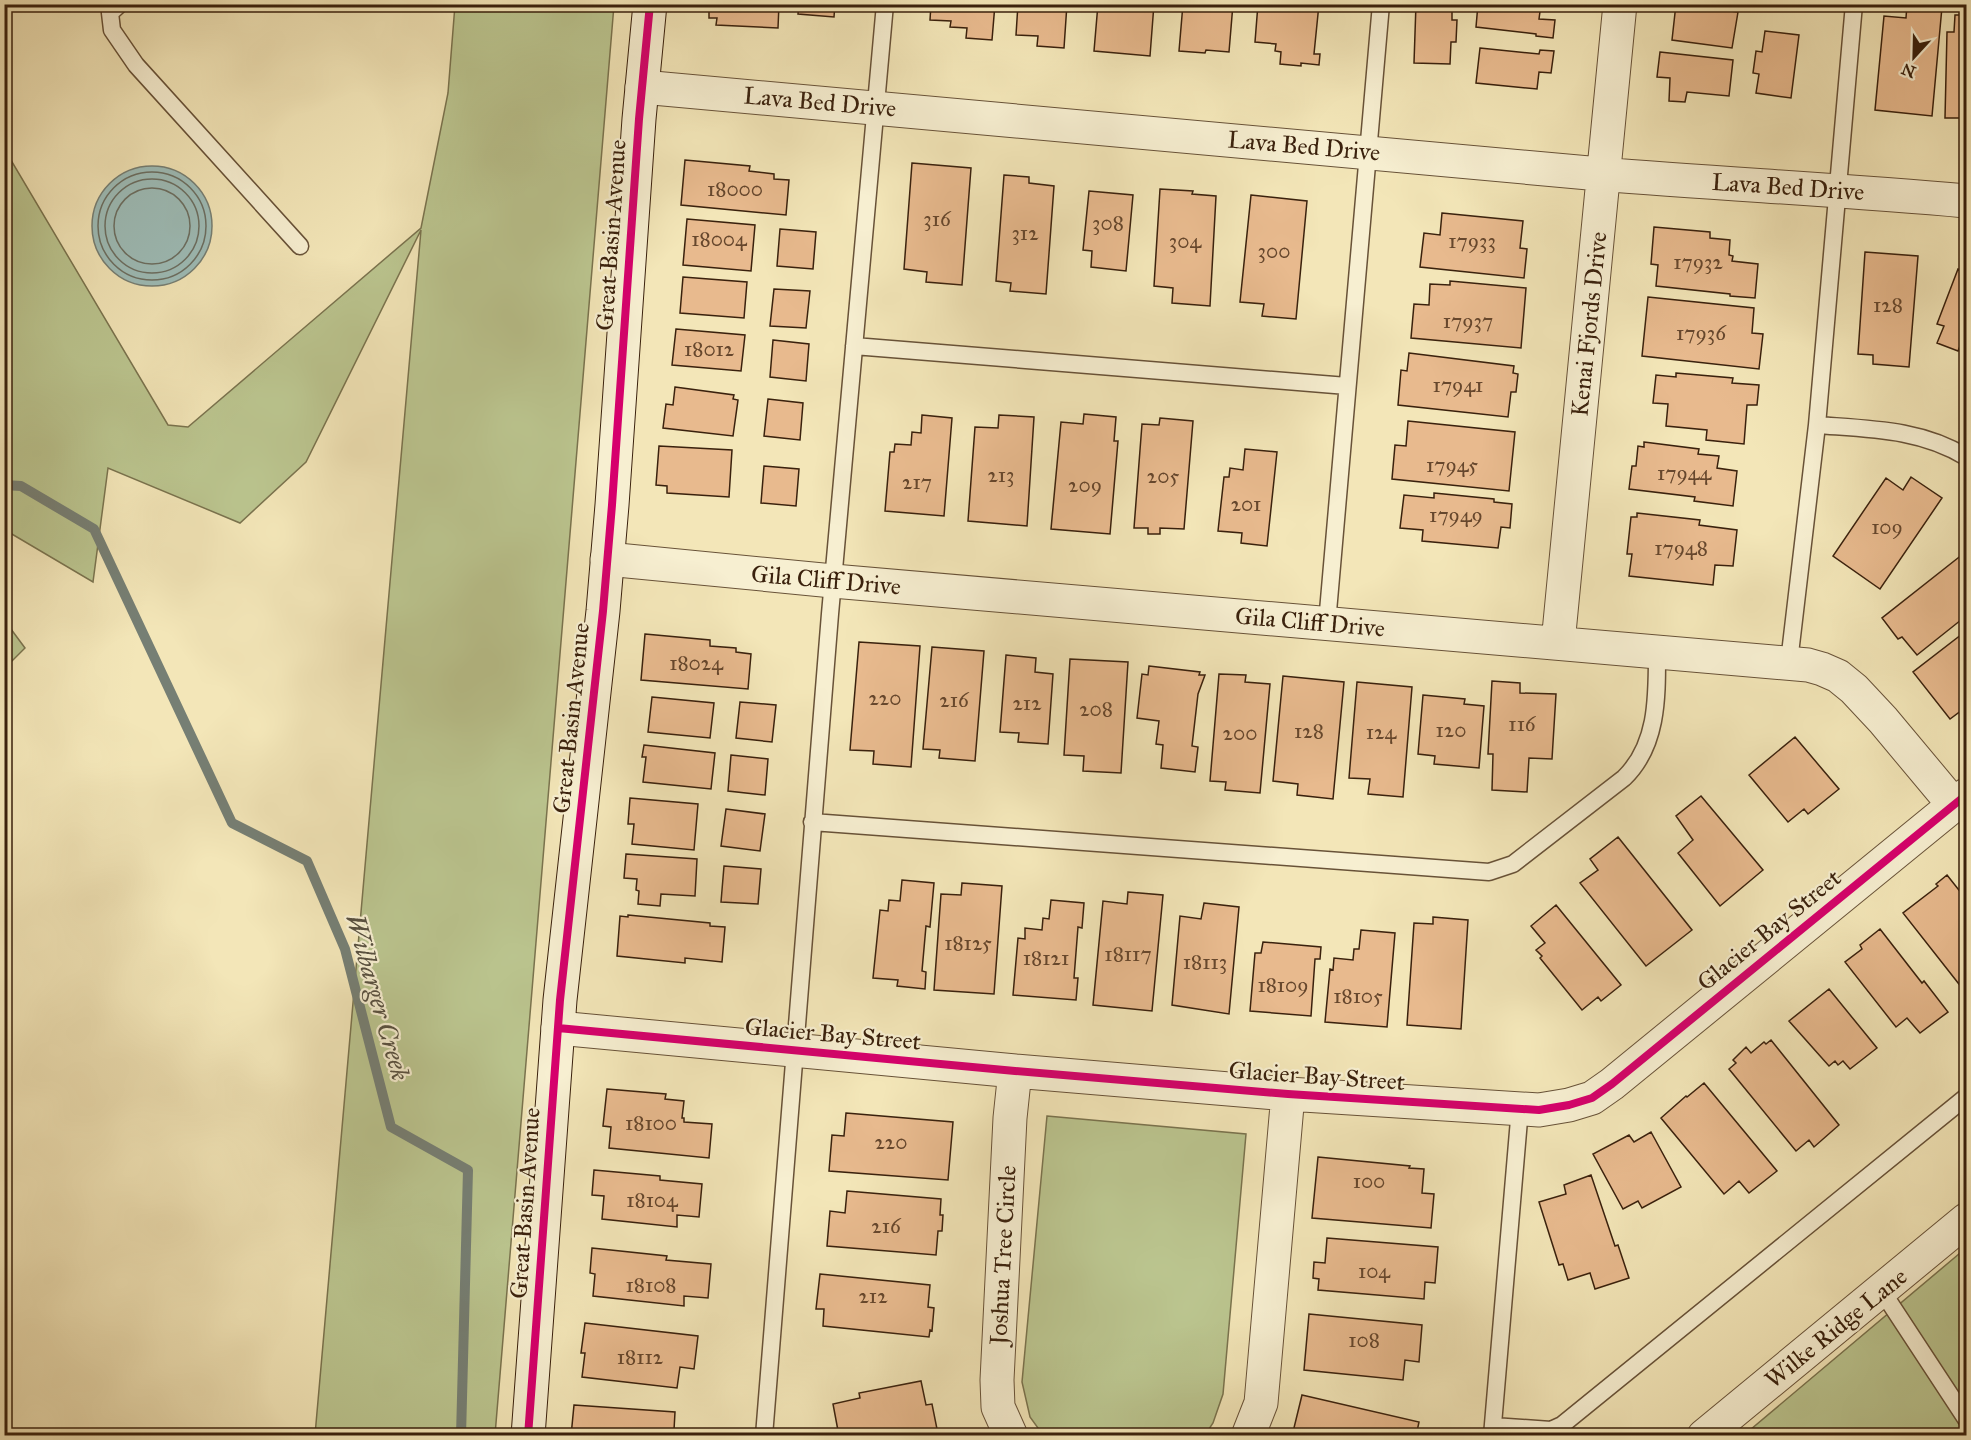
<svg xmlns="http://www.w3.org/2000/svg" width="1971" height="1440" font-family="'IM FELL Great Primer',serif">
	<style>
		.green { fill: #bbc58f; stroke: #7a734e; stroke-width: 1.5 }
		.water { fill: #9ebdb8; stroke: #767f74; stroke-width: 1.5 }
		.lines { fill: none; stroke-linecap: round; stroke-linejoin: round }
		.shore { stroke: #6c6f62; stroke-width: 1.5 }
		.stream { stroke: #767f74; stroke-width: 10 }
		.building { fill: #e8ba8e; stroke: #3a210d; stroke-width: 1.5 }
		.lane-casing { stroke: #685238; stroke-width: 19 }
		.street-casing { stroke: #685238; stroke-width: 35 }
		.secondary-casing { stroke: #3a210d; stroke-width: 35 }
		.lane { stroke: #f7efd1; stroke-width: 16 }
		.street { stroke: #f7efd1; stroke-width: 33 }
		.secondary { stroke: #f7efd1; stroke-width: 33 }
		.cycleway-casing { stroke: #f7efd1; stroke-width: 11 }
		.cycleway { stroke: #d6006c; stroke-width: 8 }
		.labels { text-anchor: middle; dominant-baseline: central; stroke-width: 4.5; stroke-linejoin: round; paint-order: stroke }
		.number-label { font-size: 21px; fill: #66472d }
		.street-label { font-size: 24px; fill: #3a210d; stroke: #f7efd1 }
		.water-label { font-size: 26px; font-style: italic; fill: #585040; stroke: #f7efd1 }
	</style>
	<rect width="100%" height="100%" fill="#f3e6b8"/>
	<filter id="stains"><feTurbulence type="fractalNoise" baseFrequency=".00333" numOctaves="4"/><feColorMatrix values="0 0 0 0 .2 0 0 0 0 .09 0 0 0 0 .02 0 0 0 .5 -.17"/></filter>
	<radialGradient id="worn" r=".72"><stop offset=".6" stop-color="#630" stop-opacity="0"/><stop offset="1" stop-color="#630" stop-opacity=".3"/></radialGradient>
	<!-- green -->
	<path class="green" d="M 455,5 L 614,5 L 495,1435 L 315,1435 L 421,230 L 306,462 L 240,523 L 108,468 L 93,582 L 5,530 L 5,150 L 168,425 L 188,427 L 421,228 L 448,93 Z
		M 5,621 L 25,648 L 5,668 Z
		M 1047,1116 L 1246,1134 L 1223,1394 L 1213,1423 L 1205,1435 L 1043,1435 L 1030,1417 L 1022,1382 Z
		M 1966,1248 L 1966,1435 L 1744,1435 Z"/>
	<!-- water -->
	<path class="water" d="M92 226a60 60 0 1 1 120 0a60 60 0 1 1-120 0Z"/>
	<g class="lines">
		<!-- shore -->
		<path class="shore" d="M98 226a54 54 0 1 1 108 0a54 54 0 1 1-108 0Z
			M105 226a47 47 0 1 1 94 0a47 47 0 1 1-94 0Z
			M114 226a38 38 0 1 1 76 0a38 38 0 1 1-76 0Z"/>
		<!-- stream -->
		<path class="stream" d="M 4,485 L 21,486 L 94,529 L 232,823 L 307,861 L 345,949 L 391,1127 L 468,1170 L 461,1436"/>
	</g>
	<!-- building -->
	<path class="building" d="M 709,4 L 779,4 L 778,28 L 716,25 L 717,18 L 709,18 Z
		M 799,4 L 835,4 L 834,17 L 798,14 Z
		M 931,4 L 995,4 L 992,40 L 966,38 L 967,28 L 950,27 L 951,21 L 930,20 Z
		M 1018,4 L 1067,4 L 1064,48 L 1037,46 L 1038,36 L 1016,35 Z
		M 1098,4 L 1154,4 L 1150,56 L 1094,51 Z
		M 1183,4 L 1233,4 L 1229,52 L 1206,50 L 1205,53 L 1179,51 Z
		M 1258,4 L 1319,4 L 1314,54 L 1320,54 L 1319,65 L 1301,63 L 1301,66 L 1280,64 L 1281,52 L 1275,51 L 1276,44 L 1255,42 Z
		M 1416,4 L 1452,4 L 1452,20 L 1457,20 L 1456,42 L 1451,42 L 1450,64 L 1414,63 Z
		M 1478,4 L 1541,4 L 1539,19 L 1555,20 L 1553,38 L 1536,36 L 1536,34 L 1476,27 Z
		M 1676,4 L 1738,12 L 1732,48 L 1672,40 Z
		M 1907,4 L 1942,7 L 1932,116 L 1875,110 L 1884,16 L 1906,18 Z
		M 1955,15 L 1966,15 L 1966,118 L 1945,118 L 1947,32 L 1954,32 Z
		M 1765,31 L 1799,35 L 1791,98 L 1756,93 L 1759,74 L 1753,73 L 1756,51 L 1762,52 Z
		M 1480,48 L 1539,54 L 1540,50 L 1554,51 L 1551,73 L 1539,72 L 1537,89 L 1476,83 Z
		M 1660,52 L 1733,60 L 1729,96 L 1687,92 L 1685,102 L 1669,101 L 1670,78 L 1657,77 Z
		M 685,160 L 750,166 L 749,171 L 774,174 L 774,179 L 789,180 L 786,215 L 681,205 Z
		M 912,163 L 971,168 L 962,285 L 926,282 L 927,272 L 904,269 Z
		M 1004,175 L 1029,177 L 1029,183 L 1054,186 L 1046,294 L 1010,291 L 1011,283 L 996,281 Z
		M 1160,189 L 1193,191 L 1192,194 L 1216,196 L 1210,306 L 1172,303 L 1173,288 L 1154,286 Z
		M 1089,191 L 1133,195 L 1126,271 L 1091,267 L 1092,251 L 1083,250 Z
		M 1251,195 L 1307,201 L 1296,319 L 1262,316 L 1264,304 L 1240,302 Z
		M 1442,213 L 1523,221 L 1520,248 L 1527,249 L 1524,278 L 1420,267 L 1424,233 L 1440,235 Z
		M 687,219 L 755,225 L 751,271 L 683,265 Z
		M 1654,227 L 1710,232 L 1710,238 L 1730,240 L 1729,255 L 1733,256 L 1732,261 L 1758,264 L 1755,298 L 1730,296 L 1730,294 L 1656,286 L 1658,265 L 1651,264 Z
		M 780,229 L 816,232 L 813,269 L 777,266 Z
		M 1865,252 L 1918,256 L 1909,367 L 1873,364 L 1873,355 L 1858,354 Z
		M 1958,269 L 1966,272 L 1966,343 L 1962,341 L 1958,351 L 1937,343 L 1944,326 L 1937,324 Z
		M 683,277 L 747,282 L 744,318 L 680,313 Z
		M 1450,281 L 1526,288 L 1521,348 L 1411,338 L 1414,304 L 1429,305 L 1430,284 L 1450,285 Z
		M 774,289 L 810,291 L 806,328 L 770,326 Z
		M 1648,297 L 1754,308 L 1752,333 L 1763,334 L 1759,369 L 1642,356 Z
		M 676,329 L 745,335 L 741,371 L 672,365 Z
		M 773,340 L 809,344 L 806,381 L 770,377 Z
		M 1409,353 L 1514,366 L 1513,373 L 1518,374 L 1516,392 L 1511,392 L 1508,417 L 1398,405 L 1401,370 L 1407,371 Z
		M 1676,373 L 1733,378 L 1732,383 L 1759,385 L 1757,405 L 1747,405 L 1744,444 L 1706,440 L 1707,430 L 1666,426 L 1668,404 L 1653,403 L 1656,375 L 1676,377 Z
		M 675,387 L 734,395 L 733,399 L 738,400 L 733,436 L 663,428 L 666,404 L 673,405 Z
		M 768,399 L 803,403 L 800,440 L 764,436 Z
		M 1084,414 L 1116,417 L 1114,441 L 1118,441 L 1110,534 L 1051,529 L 1061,422 L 1083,424 Z
		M 922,415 L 952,418 L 944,516 L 885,511 L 890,452 L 894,452 L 895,444 L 911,445 L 912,432 L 921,433 Z
		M 999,415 L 1034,417 L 1027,526 L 968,521 L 975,427 L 998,428 Z
		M 1160,418 L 1193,421 L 1184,529 L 1160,528 L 1160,534 L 1148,534 L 1148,528 L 1134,528 L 1142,424 L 1159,425 Z
		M 1408,421 L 1515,432 L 1509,491 L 1392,479 L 1395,445 L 1406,446 Z
		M 1644,442 L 1699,449 L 1698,454 L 1719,456 L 1717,468 L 1737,471 L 1733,506 L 1694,501 L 1695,497 L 1629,489 L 1632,466 L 1636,466 L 1638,446 L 1644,447 Z
		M 659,446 L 732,450 L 729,497 L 667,493 L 667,486 L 656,485 Z
		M 1245,449 L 1277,452 L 1267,546 L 1241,543 L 1242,533 L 1218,531 L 1224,477 L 1229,477 L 1230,468 L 1243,470 Z
		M 764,466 L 799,469 L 796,506 L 761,503 Z
		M 1911,477 L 1942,498 L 1880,589 L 1833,556 L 1886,478 L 1903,490 Z
		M 1434,493 L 1494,499 L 1494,502 L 1512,504 L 1510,528 L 1501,527 L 1498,548 L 1422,541 L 1423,530 L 1400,528 L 1404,495 L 1434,498 Z
		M 1637,513 L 1700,520 L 1699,525 L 1737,530 L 1733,566 L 1715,565 L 1713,585 L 1629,576 L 1632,554 L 1627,554 L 1631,517 L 1637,517 Z
		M 1963,554 L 1966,558 L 1966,616 L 1917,655 L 1902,637 L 1898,639 L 1882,618 Z
		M 1966,631 L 1966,707 L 1950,719 L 1913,672 Z
		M 645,634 L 710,640 L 710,646 L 736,648 L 736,652 L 751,654 L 748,689 L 641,680 Z
		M 859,642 L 920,646 L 911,767 L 873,764 L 874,751 L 850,750 Z
		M 932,647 L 984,651 L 975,761 L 939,758 L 940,750 L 923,749 Z
		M 1006,655 L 1036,658 L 1035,672 L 1053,674 L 1048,744 L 1018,742 L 1019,733 L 1000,732 Z
		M 1070,659 L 1128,662 L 1121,773 L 1083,771 L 1084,756 L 1064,755 Z
		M 1149,666 L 1200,672 L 1199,675 L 1205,675 L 1198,694 L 1192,746 L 1198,747 L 1195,772 L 1161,768 L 1163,745 L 1156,744 L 1159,721 L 1137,718 L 1142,674 L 1148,675 Z
		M 1219,674 L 1246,675 L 1245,682 L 1270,684 L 1260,793 L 1225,790 L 1226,782 L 1210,781 Z
		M 1283,676 L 1344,682 L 1333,799 L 1297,795 L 1298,784 L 1273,781 Z
		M 1492,681 L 1520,683 L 1520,693 L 1556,694 L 1552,759 L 1529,758 L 1527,792 L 1492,790 L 1493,754 L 1488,754 Z
		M 1357,682 L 1412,687 L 1403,797 L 1368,794 L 1370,779 L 1349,778 Z
		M 1423,695 L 1465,699 L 1464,704 L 1484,706 L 1479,768 L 1434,764 L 1435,756 L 1418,754 Z
		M 652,697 L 714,703 L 710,738 L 648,732 Z
		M 740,702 L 776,705 L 772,742 L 736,738 Z
		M 1795,737 L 1839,789 L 1808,814 L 1804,809 L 1788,822 L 1749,775 Z
		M 644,745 L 715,753 L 711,789 L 643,782 L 646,757 L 642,757 Z
		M 731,755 L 768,759 L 765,795 L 728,791 Z
		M 1701,796 L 1763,870 L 1720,906 L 1678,853 L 1693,840 L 1676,816 Z
		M 630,798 L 698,804 L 694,850 L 632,844 L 634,824 L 628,824 Z
		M 726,809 L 765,814 L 760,851 L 721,846 Z
		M 1618,837 L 1692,930 L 1646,966 L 1580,883 L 1598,870 L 1590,859 Z
		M 626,854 L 697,859 L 695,896 L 661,894 L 660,906 L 638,904 L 639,891 L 636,890 L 637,879 L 624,878 Z
		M 724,866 L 761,869 L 758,904 L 721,902 Z
		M 1947,875 L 1966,899 L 1966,993 L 1903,913 L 1938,886 L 1936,884 Z
		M 902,880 L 934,883 L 930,927 L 926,926 L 922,971 L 926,972 L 925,989 L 897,986 L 898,980 L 873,978 L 880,910 L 888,911 L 889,900 L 900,901 Z
		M 962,883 L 1002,886 L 994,994 L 934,990 L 941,894 L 961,895 Z
		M 1128,892 L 1163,895 L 1152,1011 L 1093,1005 L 1103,901 L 1127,904 Z
		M 1051,900 L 1084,903 L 1082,928 L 1078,927 L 1074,978 L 1078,978 L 1076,1000 L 1013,995 L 1018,938 L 1025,939 L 1025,928 L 1042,930 L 1043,918 L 1049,919 Z
		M 1204,903 L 1239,907 L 1229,1014 L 1172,1005 L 1180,916 L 1201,919 Z
		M 1556,905 L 1621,985 L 1601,1001 L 1598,997 L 1582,1010 L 1540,958 L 1542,956 L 1536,950 L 1545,943 L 1531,926 Z
		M 628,915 L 710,923 L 710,926 L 725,927 L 722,962 L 685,958 L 685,963 L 617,956 L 620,916 L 628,917 Z
		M 1433,917 L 1468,920 L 1461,1029 L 1407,1025 L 1414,923 L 1433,924 Z
		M 1880,929 L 1922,983 L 1924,981 L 1948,1012 L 1920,1033 L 1907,1018 L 1896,1027 L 1845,962 L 1862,949 L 1860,945 Z
		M 1361,930 L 1395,933 L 1387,1027 L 1325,1022 L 1330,969 L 1333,970 L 1334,958 L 1353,960 L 1354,949 L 1359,949 Z
		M 1263,942 L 1321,947 L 1320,959 L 1315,959 L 1311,1016 L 1250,1011 L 1255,953 L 1261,953 Z
		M 1829,989 L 1877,1048 L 1850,1069 L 1843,1061 L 1838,1065 L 1835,1061 L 1829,1066 L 1789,1021 Z
		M 1771,1040 L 1839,1125 L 1814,1147 L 1809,1140 L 1796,1151 L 1729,1069 L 1736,1063 L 1733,1060 L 1746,1047 L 1751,1053 L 1764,1042 L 1766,1044 Z
		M 1704,1083 L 1777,1171 L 1749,1193 L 1739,1181 L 1724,1194 L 1661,1118 L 1686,1096 L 1687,1097 Z
		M 607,1089 L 666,1094 L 665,1099 L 684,1101 L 682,1118 L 684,1118 L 684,1122 L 712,1124 L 709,1158 L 609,1148 L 611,1127 L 603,1126 Z
		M 846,1113 L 953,1122 L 948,1180 L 829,1171 L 832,1135 L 844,1136 Z
		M 1651,1132 L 1681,1187 L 1642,1208 L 1638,1201 L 1623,1209 L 1593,1154 L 1629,1135 L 1634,1142 Z
		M 1318,1157 L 1410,1166 L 1409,1168 L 1424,1169 L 1422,1193 L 1434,1194 L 1431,1228 L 1312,1218 Z
		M 594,1170 L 660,1176 L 660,1180 L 702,1184 L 699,1217 L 677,1215 L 677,1227 L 602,1219 L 604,1196 L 592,1195 Z
		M 1591,1175 L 1615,1246 L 1618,1245 L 1629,1278 L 1595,1289 L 1590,1273 L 1568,1280 L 1563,1264 L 1559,1265 L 1539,1202 L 1566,1194 L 1564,1185 Z
		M 847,1191 L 941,1199 L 940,1215 L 943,1215 L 942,1231 L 938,1231 L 936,1255 L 827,1246 L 830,1211 L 845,1213 Z
		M 1327,1238 L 1438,1247 L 1435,1283 L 1425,1282 L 1424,1299 L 1318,1290 L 1319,1279 L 1313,1278 L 1314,1262 L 1325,1263 Z
		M 592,1248 L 667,1256 L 666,1260 L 711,1264 L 708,1298 L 684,1296 L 684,1306 L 593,1296 L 595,1274 L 590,1273 Z
		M 820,1274 L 930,1285 L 928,1307 L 934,1308 L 932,1331 L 930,1330 L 929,1337 L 823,1326 L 824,1309 L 816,1309 Z
		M 1309,1314 L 1422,1325 L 1419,1362 L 1405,1360 L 1403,1380 L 1304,1370 Z
		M 585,1323 L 698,1336 L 694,1369 L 680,1367 L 677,1388 L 582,1377 L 585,1353 L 581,1353 Z
		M 921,1381 L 926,1405 L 932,1404 L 937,1429 L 901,1436 L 839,1436 L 833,1404 L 860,1398 L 859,1393 Z
		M 1302,1395 L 1419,1422 L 1416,1436 L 1292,1436 Z
		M 574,1405 L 675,1412 L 674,1430 L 684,1431 L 684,1436 L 571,1436 Z"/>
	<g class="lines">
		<!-- lane casing -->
		<g class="lane-casing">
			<path id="lane" d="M 120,4 L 110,13 L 112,30 L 136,65 L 300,246
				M 854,346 L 1347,386
				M 1817,425 C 1869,429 1921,429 1966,457
				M 1327,623 L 1381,4
				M 1789,662 L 1817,425 L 1854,4
				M 812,822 L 1489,872 L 1513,864 L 1624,778 C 1658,745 1657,697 1657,652
				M 1882,1291 L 1966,1419
				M 1493,1426 L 1551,1430 L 1562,1425 L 1966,1097
				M 764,1436 L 830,614 L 885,4
				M 1492,1436 L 1520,1108"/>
		</g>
		<!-- street casing -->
		<g class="street-casing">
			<path id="street" d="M 642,87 C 962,114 1281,146 1600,174 C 1722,184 1844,190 1966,201
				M 607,559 L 833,581 L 1808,665 L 1822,669 L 1838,676 L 1854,689 L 1883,720 L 1954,805
				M 1558,643 L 1620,4
				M 558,1028 L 1015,1071 L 1288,1094 L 1539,1110 L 1569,1105 L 1592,1098 L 1612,1084 L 1966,795
				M 1011,1436 L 998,1407 L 997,1380 L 1010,1118 L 1015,1071
				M 1248,1436 L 1261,1403 L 1288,1094
				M 1704,1436 L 1966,1220"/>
		</g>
		<!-- secondary casing -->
		<g class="secondary-casing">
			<path id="secondary" d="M 528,1436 L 560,1000 L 603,611 L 612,505 L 639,119 L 650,4"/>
		</g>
		<!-- lane -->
		<use href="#lane" class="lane"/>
		<!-- street -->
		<use href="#street" class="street"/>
		<!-- secondary -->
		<use href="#secondary" class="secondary"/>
		<!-- cycleway casing -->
		<g class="cycleway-casing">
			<path id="cycleway" d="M 558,1028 L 1015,1071 L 1288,1094 L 1539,1110 L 1569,1105 L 1592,1098 L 1612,1084 L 1966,795
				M 528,1436 L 560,1000 L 603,611 L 612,505 L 639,119 L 650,4"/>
		</g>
		<!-- cycleway -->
		<use href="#cycleway" class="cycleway"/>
	</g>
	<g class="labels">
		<!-- number labels -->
		<g class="number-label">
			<text x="735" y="189">18000</text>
			<text x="937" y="219">316</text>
			<text x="1108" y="223">308</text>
			<text x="1025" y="233">312</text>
			<text x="719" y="239">18004</text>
			<text x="1185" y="241">304</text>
			<text x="1472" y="241">17933</text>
			<text x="1274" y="251">300</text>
			<text x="1698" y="262">17932</text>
			<text x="1888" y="305">128</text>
			<text x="1468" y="321">17937</text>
			<text x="1701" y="333">17936</text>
			<text x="709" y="349">18012</text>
			<text x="1458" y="385">17941</text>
			<text x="1452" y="465">17945</text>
			<text x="1684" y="473">17944</text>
			<text x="1001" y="475">213</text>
			<text x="1163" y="476">205</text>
			<text x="917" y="482">217</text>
			<text x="1085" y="485">209</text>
			<text x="1246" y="504">201</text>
			<text x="1456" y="515">17949</text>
			<text x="1887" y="527">109</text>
			<text x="1681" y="548">17948</text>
			<text x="696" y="663">18024</text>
			<text x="885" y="698">220</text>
			<text x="954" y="700">216</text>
			<text x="1027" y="703">212</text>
			<text x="1096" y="709">208</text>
			<text x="1522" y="724">116</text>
			<text x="1451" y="730">120</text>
			<text x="1309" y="731">128</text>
			<text x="1381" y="732">124</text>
			<text x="1240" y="733">200</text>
			<text x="968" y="943">18125</text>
			<text x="1128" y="954">18117</text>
			<text x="1046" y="958">18121</text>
			<text x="1205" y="962">18113</text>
			<text x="1283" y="985">18109</text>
			<text x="1358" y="996">18105</text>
			<text x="651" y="1123">18100</text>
			<text x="891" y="1142">220</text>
			<text x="1369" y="1181">100</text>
			<text x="652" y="1200">18104</text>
			<text x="886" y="1226">216</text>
			<text x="1374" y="1271">104</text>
			<text x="651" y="1285">18108</text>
			<text x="873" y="1296">212</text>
			<text x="1364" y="1340">108</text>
			<text x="640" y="1357">18112</text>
		</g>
		<!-- street labels -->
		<g class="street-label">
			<text transform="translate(820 102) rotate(5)">Lava Bed Drive</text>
			<text transform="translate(1304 146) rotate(5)">Lava Bed Drive</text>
			<text transform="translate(1788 187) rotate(4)">Lava Bed Drive</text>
			<text transform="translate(611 235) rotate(-86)">Great Basin Avenue</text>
			<text transform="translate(1589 324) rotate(-84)">Kenai Fjords Drive</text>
			<text transform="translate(826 580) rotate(5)">Gila Cliff Drive</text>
			<text transform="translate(1310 622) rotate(5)">Gila Cliff Drive</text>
			<text transform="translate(571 718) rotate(-84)">Great Basin Avenue</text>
			<text transform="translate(1769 930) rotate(-39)">Glacier Bay Street</text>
			<text transform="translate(833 1034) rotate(5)">Glacier Bay Street</text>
			<text transform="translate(1317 1076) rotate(4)">Glacier Bay Street</text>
			<text transform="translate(525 1203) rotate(-86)">Great Basin Avenue</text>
			<text transform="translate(1003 1255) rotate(-87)">Joshua Tree Circle</text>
			<text transform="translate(1836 1328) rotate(-39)">Wilke Ridge Lane</text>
		</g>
		<!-- water labels -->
		<g class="water-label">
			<text transform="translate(378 997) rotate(74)">Wilbarger Creek</text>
		</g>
	</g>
	<!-- margin -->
	<rect width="1971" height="1440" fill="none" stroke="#f3e6b8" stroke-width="24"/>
	<rect x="6" y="6" width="1959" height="1428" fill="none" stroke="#3a210d" stroke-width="3"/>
	<rect x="12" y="12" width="1947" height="1416" fill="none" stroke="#3a210d" stroke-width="1.5"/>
	<!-- north arrow -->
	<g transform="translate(1914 57) rotate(202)" stroke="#f7efd1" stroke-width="4.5" paint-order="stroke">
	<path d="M0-4.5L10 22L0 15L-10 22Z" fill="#3a210d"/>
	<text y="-9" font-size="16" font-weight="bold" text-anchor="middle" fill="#3a210d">N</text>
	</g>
	<rect width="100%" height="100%" filter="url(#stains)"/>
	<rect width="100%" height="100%" fill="url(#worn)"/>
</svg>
